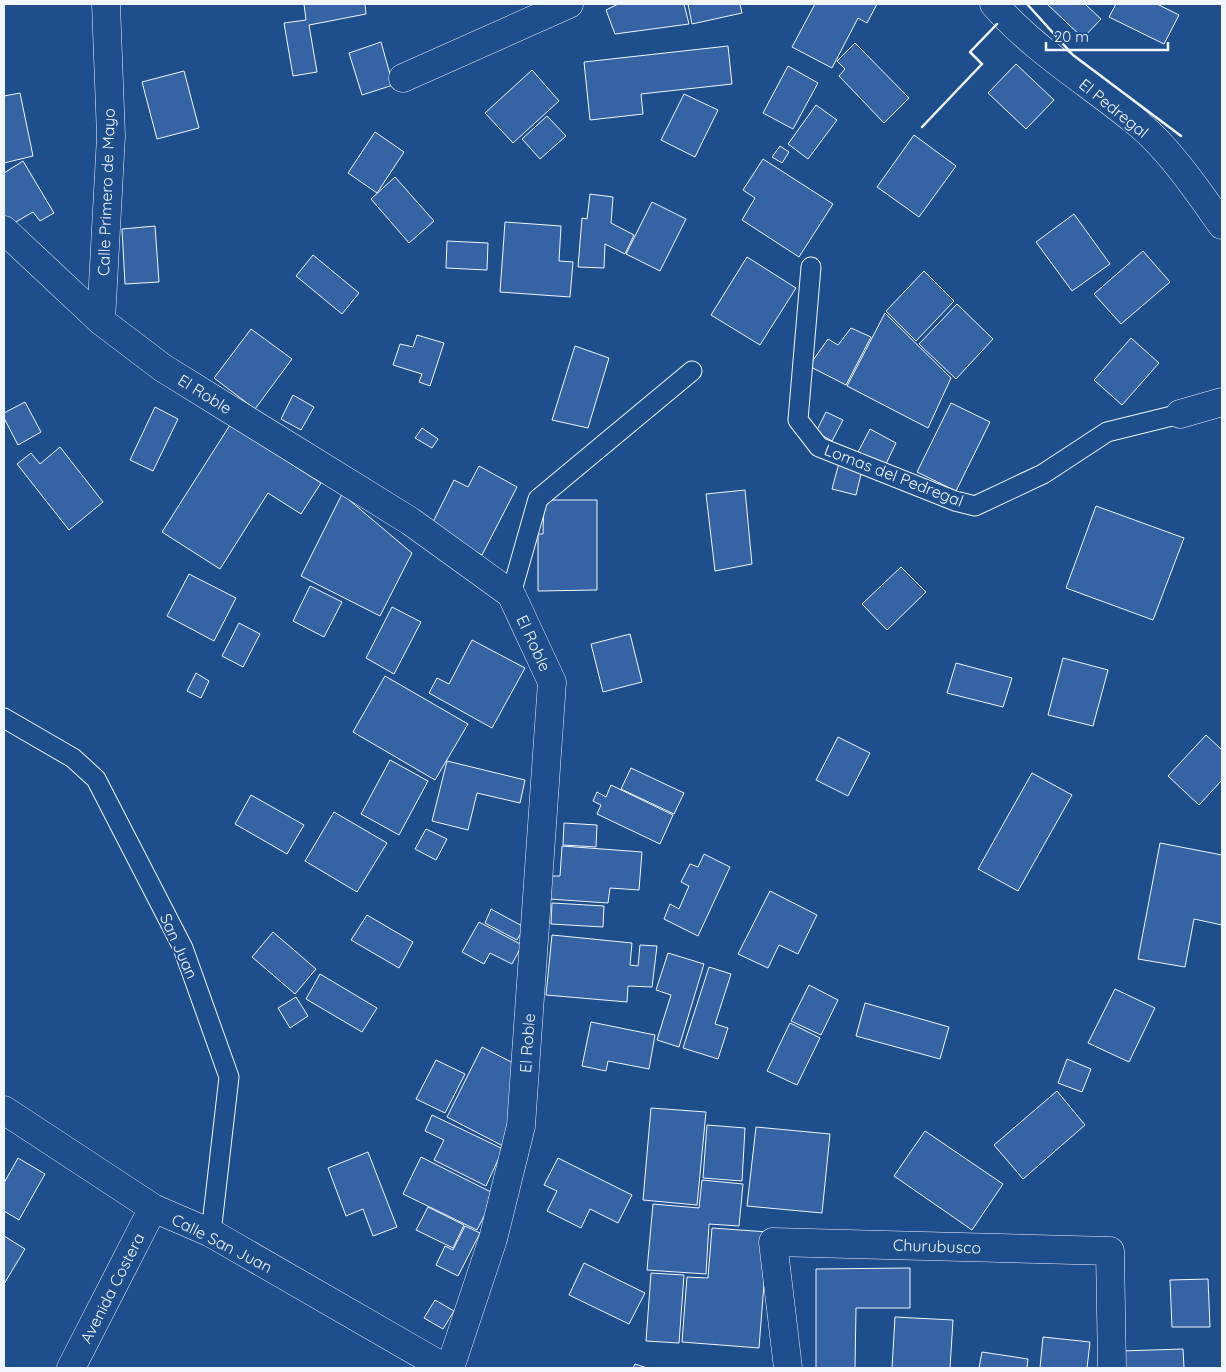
<svg xmlns="http://www.w3.org/2000/svg" width="1226" height="1372" font-family="Quicksand,sans-serif">
	<style>
		.building { fill: #3563a3; stroke: #f2f6ff }
		.lines { fill: none; stroke-linecap: round; stroke-linejoin: round }
		.service-casing { stroke: #f2f6ff; stroke-width: 21 }
		.minor-casing { stroke: #f2f6ff; stroke-width: 29 }
		.service { stroke: #1f4e8c; stroke-width: 19 }
		.minor { stroke: #1f4e8c; stroke-width: 28 }
		.wall { stroke: #f2f6ff; stroke-width: 2.5 }
		.labels { text-anchor: middle; dominant-baseline: central; stroke-width: 4; stroke-linejoin: round; paint-order: stroke }
		.street-label { font-size: 16px; fill: #f2f6ff; stroke: #1f4e8c }
	</style>
	<rect width="100%" height="100%" fill="#1f4e8c"/>
	<!-- building -->
	<path class="building" d="M 304,4 L 365,4 L 366,14 L 309,25 L 317,72 L 293,76 L 284,23 L 306,20 Z
		M 618,4 L 684,4 L 689,24 L 615,34 L 606,10 Z
		M 688,4 L 740,4 L 742,13 L 692,24 Z
		M 815,4 L 877,4 L 867,23 L 858,18 L 832,68 L 792,47 Z
		M 1047,4 L 1085,4 L 1101,19 L 1083,38 Z
		M 1116,4 L 1157,4 L 1179,15 L 1164,44 L 1109,17 Z
		M 381,42 L 393,85 L 362,95 L 349,53 Z
		M 855,43 L 909,98 L 884,123 L 839,76 L 845,69 L 837,61 Z
		M 728,46 L 732,84 L 641,94 L 643,114 L 590,120 L 584,62 Z
		M 1016,64 L 1054,100 L 1026,129 L 988,93 Z
		M 788,66 L 818,83 L 793,129 L 763,113 Z
		M 532,70 L 559,101 L 513,143 L 485,113 Z
		M 184,71 L 199,128 L 157,139 L 142,82 Z
		M 20,93 L 33,156 L 4,163 L 4,96 Z
		M 684,94 L 718,110 L 695,157 L 661,140 Z
		M 816,105 L 837,120 L 808,159 L 788,144 Z
		M 547,116 L 566,136 L 540,159 L 522,139 Z
		M 375,132 L 404,152 L 377,193 L 348,173 Z
		M 914,135 L 956,166 L 919,217 L 877,187 Z
		M 780,146 L 789,152 L 782,163 L 772,157 Z
		M 763,159 L 833,204 L 799,257 L 742,220 L 755,198 L 743,190 Z
		M 23,161 L 54,213 L 40,221 L 33,212 L 7,227 L 4,222 L 4,173 Z
		M 395,177 L 434,221 L 409,243 L 371,199 Z
		M 590,194 L 613,197 L 611,223 L 634,235 L 625,254 L 605,244 L 604,268 L 578,267 L 582,218 L 587,219 Z
		M 652,202 L 686,219 L 660,271 L 626,254 Z
		M 1074,214 L 1110,264 L 1072,291 L 1036,242 Z
		M 505,222 L 561,226 L 559,261 L 573,262 L 570,297 L 500,292 Z
		M 155,226 L 159,282 L 125,284 L 122,229 Z
		M 447,241 L 488,243 L 487,270 L 446,268 Z
		M 1143,251 L 1170,282 L 1121,324 L 1094,294 Z
		M 313,255 L 359,293 L 342,314 L 296,276 Z
		M 747,257 L 796,288 L 760,345 L 711,315 Z
		M 924,271 L 954,301 L 916,341 L 886,311 Z
		M 957,304 L 993,339 L 956,379 L 919,344 Z
		M 885,313 L 951,378 L 928,428 L 847,386 Z
		M 851,328 L 871,337 L 846,385 L 809,366 L 828,339 L 838,345 Z
		M 251,329 L 292,359 L 255,409 L 214,378 Z
		M 417,335 L 444,343 L 430,386 L 419,382 L 422,374 L 393,365 L 400,344 L 413,347 Z
		M 1131,338 L 1159,363 L 1122,405 L 1094,380 Z
		M 575,346 L 609,358 L 588,428 L 552,420 Z
		M 293,395 L 314,407 L 301,430 L 281,419 Z
		M 25,402 L 41,432 L 18,445 L 4,418 L 4,413 Z
		M 951,403 L 990,422 L 956,491 L 917,472 Z
		M 155,407 L 178,419 L 153,471 L 130,460 Z
		M 826,412 L 843,420 L 832,441 L 816,432 Z
		M 230,425 L 321,483 L 301,514 L 268,493 L 220,569 L 162,532 Z
		M 422,428 L 438,439 L 432,448 L 415,438 Z
		M 870,429 L 896,443 L 884,468 L 857,454 Z
		M 60,447 L 103,502 L 69,530 L 17,464 L 31,453 L 40,464 Z
		M 839,463 L 862,470 L 856,495 L 832,489 Z
		M 479,466 L 517,487 L 482,555 L 430,528 L 454,480 L 468,487 Z
		M 745,490 L 752,564 L 715,571 L 706,494 Z
		M 342,494 L 412,553 L 380,616 L 301,576 Z
		M 544,500 L 597,500 L 597,590 L 538,591 L 538,534 L 543,534 Z
		M 1096,506 L 1184,538 L 1153,620 L 1066,588 Z
		M 901,567 L 926,592 L 887,630 L 862,604 Z
		M 189,574 L 236,598 L 214,641 L 167,616 Z
		M 310,586 L 342,602 L 324,637 L 293,621 Z
		M 392,607 L 421,622 L 394,674 L 366,658 Z
		M 239,623 L 260,634 L 243,667 L 222,656 Z
		M 630,634 L 642,682 L 603,692 L 591,644 Z
		M 472,640 L 525,668 L 492,728 L 429,693 L 437,678 L 449,684 Z
		M 1063,658 L 1108,670 L 1093,726 L 1048,715 Z
		M 956,663 L 1012,678 L 1003,707 L 947,693 Z
		M 196,673 L 209,681 L 201,698 L 187,691 Z
		M 385,676 L 468,724 L 435,780 L 353,732 Z
		M 1206,735 L 1222,750 L 1222,780 L 1199,805 L 1168,776 Z
		M 838,737 L 870,753 L 848,796 L 816,780 Z
		M 390,760 L 428,781 L 399,835 L 361,814 Z
		M 447,761 L 525,780 L 520,803 L 477,793 L 468,830 L 432,821 Z
		M 631,768 L 684,793 L 674,814 L 621,789 Z
		M 1032,773 L 1072,795 L 1018,891 L 978,869 Z
		M 611,785 L 673,815 L 660,844 L 597,814 L 601,805 L 593,801 L 597,792 L 606,797 Z
		M 251,795 L 304,825 L 287,854 L 235,824 Z
		M 334,812 L 387,843 L 357,892 L 305,861 Z
		M 564,823 L 597,825 L 596,847 L 563,845 Z
		M 426,829 L 447,839 L 436,860 L 415,849 Z
		M 1160,843 L 1222,855 L 1222,925 L 1194,919 L 1185,967 L 1138,959 Z
		M 562,846 L 642,852 L 639,890 L 610,888 L 608,903 L 549,899 L 551,876 L 560,876 Z
		M 704,854 L 730,867 L 698,936 L 664,919 L 670,904 L 679,909 L 689,886 L 681,882 L 690,864 L 698,867 Z
		M 770,891 L 817,915 L 798,954 L 779,945 L 768,968 L 738,954 Z
		M 552,903 L 604,906 L 603,927 L 551,924 Z
		M 491,909 L 524,927 L 517,940 L 485,923 Z
		M 367,915 L 413,942 L 399,968 L 351,940 Z
		M 479,922 L 522,945 L 512,964 L 490,953 L 484,964 L 462,952 Z
		M 273,932 L 316,969 L 295,994 L 252,957 Z
		M 552,935 L 632,943 L 630,965 L 638,966 L 640,945 L 657,946 L 652,987 L 628,986 L 627,1002 L 546,995 Z
		M 668,953 L 704,964 L 679,1047 L 657,1040 L 671,995 L 656,990 Z
		M 709,967 L 731,974 L 715,1024 L 728,1028 L 718,1059 L 683,1048 Z
		M 320,974 L 377,1008 L 362,1032 L 306,999 Z
		M 809,985 L 838,1000 L 821,1035 L 791,1021 Z
		M 1115,989 L 1155,1008 L 1129,1062 L 1088,1043 Z
		M 296,997 L 308,1016 L 290,1028 L 278,1008 Z
		M 865,1003 L 949,1027 L 940,1059 L 856,1036 Z
		M 591,1022 L 655,1035 L 649,1069 L 608,1061 L 606,1071 L 582,1066 Z
		M 790,1023 L 820,1038 L 797,1085 L 767,1071 Z
		M 482,1047 L 517,1065 L 505,1147 L 447,1117 Z
		M 1067,1059 L 1091,1069 L 1082,1092 L 1058,1083 Z
		M 436,1060 L 465,1074 L 445,1113 L 416,1099 Z
		M 1057,1091 L 1085,1125 L 1023,1179 L 994,1145 Z
		M 651,1108 L 706,1112 L 697,1205 L 643,1200 Z
		M 432,1115 L 503,1149 L 486,1186 L 434,1160 L 444,1140 L 425,1131 Z
		M 707,1125 L 745,1128 L 742,1181 L 703,1178 Z
		M 756,1127 L 830,1134 L 822,1213 L 747,1206 Z
		M 925,1131 L 1003,1184 L 972,1230 L 894,1176 Z
		M 368,1152 L 397,1227 L 373,1236 L 363,1209 L 346,1216 L 328,1168 Z
		M 421,1157 L 495,1194 L 477,1230 L 403,1194 Z
		M 18,1158 L 45,1174 L 19,1220 L 4,1211 L 4,1183 Z
		M 558,1158 L 632,1195 L 618,1223 L 590,1209 L 581,1228 L 547,1211 L 557,1191 L 544,1185 Z
		M 702,1180 L 743,1184 L 739,1226 L 709,1224 L 706,1274 L 647,1270 L 653,1204 L 699,1208 Z
		M 428,1207 L 464,1225 L 453,1248 L 416,1230 Z
		M 465,1226 L 480,1233 L 458,1276 L 436,1265 L 445,1246 L 453,1250 Z
		M 712,1228 L 768,1232 L 759,1348 L 682,1342 L 687,1277 L 708,1278 Z
		M 4,1236 L 25,1249 L 4,1284 Z
		M 584,1263 L 645,1293 L 629,1324 L 569,1295 Z
		M 910,1268 L 910,1308 L 856,1308 L 855,1368 L 816,1368 L 816,1269 Z
		M 651,1273 L 684,1275 L 679,1343 L 646,1341 Z
		M 1208,1279 L 1210,1327 L 1172,1327 L 1170,1280 Z
		M 435,1300 L 454,1311 L 443,1329 L 424,1318 Z
		M 895,1317 L 953,1320 L 950,1368 L 892,1368 Z
		M 1043,1337 L 1090,1342 L 1087,1368 L 1040,1368 Z
		M 1183,1349 L 1184,1368 L 1122,1368 L 1121,1351 Z
		M 982,1352 L 1028,1359 L 1027,1368 L 979,1368 Z
		M 635,1364 L 647,1368 L 633,1368 Z"/>
	<g class="lines">
		<!-- service casing -->
		<g class="service-casing">
			<path id="service" d="M 811,267 L 798,420 L 819,447 L 955,501 L 975,506 L 1043,474 L 1107,432 L 1180,414
				M 511,594 L 538,499 L 692,371
				M 4,718 L 73,758 L 96,779 L 183,948 L 229,1077 L 211,1233"/>
		</g>
		<!-- minor casing -->
		<g class="minor-casing">
			<path id="minor" d="M 994,4 C 1036,52 1091,84 1140,125 C 1171,151 1199,193 1222,225
				M 403,78 L 569,4
				M 4,230 L 101,321 L 163,368 L 410,521 L 511,594 L 552,682 L 521,1126 L 493,1239 L 450,1368
				M 101,321 L 111,136 L 106,4
				M 1180,414 L 1222,402
				M 4,1110 L 153,1208 L 211,1233 L 445,1368
				M 71,1368 L 153,1208
				M 788,1368 L 773,1242 L 1110,1251 L 1112,1368"/>
		</g>
		<!-- service -->
		<use href="#service" class="service"/>
		<!-- minor -->
		<use href="#minor" class="minor"/>
		<!-- wall -->
		<path class="wall" d="M 1027,4 L 1073,55 L 1181,136
			M 922,127 L 982,64 L 970,52 L 997,24"/>
	</g>
	<g class="labels">
		<!-- street labels -->
		<g class="street-label">
			<text transform="translate(1114 108) rotate(39)">El Pedregal</text>
			<text transform="translate(106 192) rotate(-88)">Calle Primero de Mayo</text>
			<text transform="translate(205 394) rotate(32)">El Roble</text>
			<text transform="translate(894 475) rotate(21)">Lomas del Pedregal</text>
			<text transform="translate(534 643) rotate(65)">El Roble</text>
			<text transform="translate(179 946) rotate(66)">San Juan</text>
			<text transform="translate(527 1043) rotate(-86)">El Roble</text>
			<text transform="translate(222 1243) rotate(27)">Calle San Juan</text>
			<text transform="translate(937 1246) rotate(2)">Churubusco</text>
			<text transform="translate(112 1288) rotate(-63)">Avenida Costera</text>
		</g>
	</g>
	<!-- border -->
	<rect width="1226" height="1372" fill="none" stroke="#f2f6ff" stroke-width="10"/>
	<!-- scale -->
	<path d="M1046 42v8h122v-8" fill="none" stroke="#f2f6ff" stroke-width="2.5"/>
	<text x="1054" y="42" font-size="15" fill="#f2f6ff" stroke="#1f4e8c" stroke-width="4" paint-order="stroke">20 m</text>
</svg>
